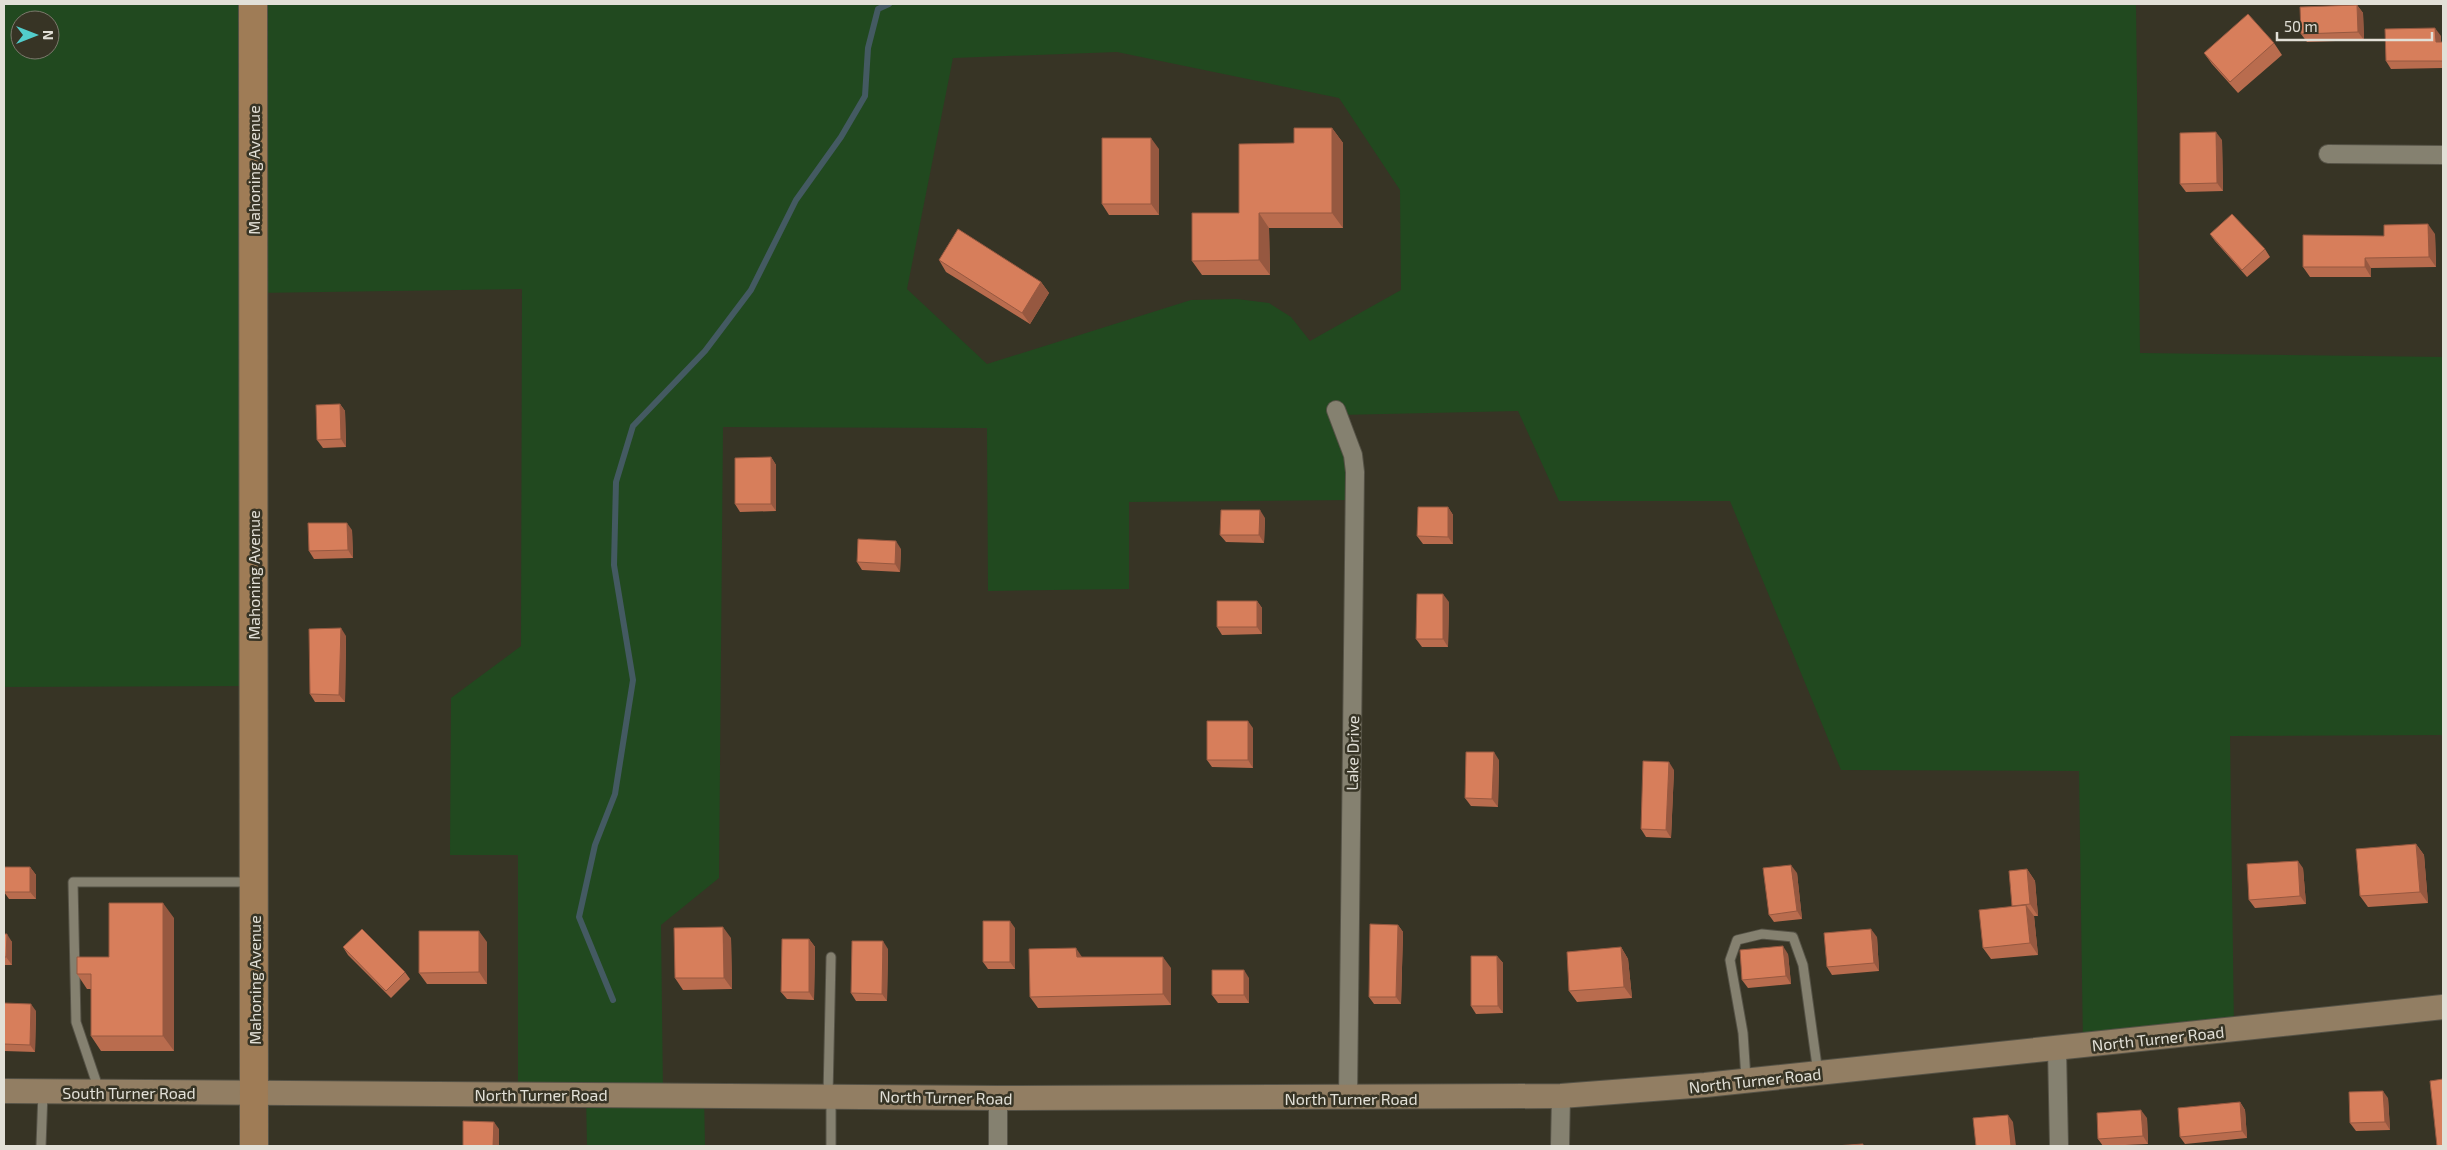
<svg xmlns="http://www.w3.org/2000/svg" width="2447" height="1150" font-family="'Exo 2',sans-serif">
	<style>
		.green { fill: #21491f; fill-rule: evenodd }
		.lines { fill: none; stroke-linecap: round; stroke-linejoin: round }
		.stream { stroke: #445a62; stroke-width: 6 }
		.lane-casing { stroke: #555246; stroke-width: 11 }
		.street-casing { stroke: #555246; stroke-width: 20 }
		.secondary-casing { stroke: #555246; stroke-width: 26 }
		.primary-casing { stroke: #555246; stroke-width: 30 }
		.lane { stroke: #858170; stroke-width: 9 }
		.street { stroke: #858170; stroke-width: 18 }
		.secondary { stroke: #927e63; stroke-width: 24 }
		.primary { stroke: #9f7c56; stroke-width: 28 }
		.wall { fill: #b96c4e }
		.shaded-wall { fill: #965840 }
		.building { fill: #d77e5b; stroke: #965840 }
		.labels { text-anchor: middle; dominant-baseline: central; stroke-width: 5; stroke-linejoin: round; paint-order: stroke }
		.street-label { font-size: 16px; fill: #e2e0d7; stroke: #373425 }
	</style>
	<rect width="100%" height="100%" fill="#373425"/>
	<!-- green -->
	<path class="green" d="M 4,4 L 2136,4 L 2140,353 L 2443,357 L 2443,735 L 2230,736 L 2234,1030 L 2083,1046 L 2079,771 L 1841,770 L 1730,501 L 1559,501 L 1518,411 L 1339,415 L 1354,500 L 1129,502 L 1129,589 L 988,591 L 987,428 L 723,427 L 719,878 L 661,925 L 663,1094 L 704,1095 L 705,1146 L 587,1146 L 586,1094 L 518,1093 L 518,855 L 450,855 L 451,698 L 521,646 L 522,289 L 253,293 L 253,686 L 4,687 ZM 20,20 L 50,20 L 50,50 L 20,50 ZM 1117,52 L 1339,98 L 1400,190 L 1401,290 L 1310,341 L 1291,317 L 1269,303 L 1237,299 L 1191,300 L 987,364 L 907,289 L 953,58 Z"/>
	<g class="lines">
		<!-- stream -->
		<path class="stream" d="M 613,1000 L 579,917 L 595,845 L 615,794 L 633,680 L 614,565 L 616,482 L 633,426 L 705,351 L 751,290 L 796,200 L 841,137 L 865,96 L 868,48 L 878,9 L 889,4"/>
		<!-- lane casing -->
		<g class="lane-casing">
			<path id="lane" d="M 1746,1079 L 1743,1033 L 1730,960 L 1737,940 L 1762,934 L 1793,937 L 1803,965 L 1818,1073
				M 99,1090 L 76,1022 L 73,882 L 251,882
				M 828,1096 L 831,957
				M 831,1097 L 831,1146
				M 41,1146 L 43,1092"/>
		</g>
		<!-- street casing -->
		<g class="street-casing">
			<path id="street" d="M 2328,154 L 2443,155
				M 1336,410 L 1353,455 L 1355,472 L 1348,1099
				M 2057,1049 L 2059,1146
				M 998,1098 L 998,1146
				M 1560,1146 L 1561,1096"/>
		</g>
		<!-- secondary casing -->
		<g class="secondary-casing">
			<path id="secondary" d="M 4,1091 L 998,1098 L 1561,1096 L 1705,1085 L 2443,1007"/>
		</g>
		<!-- primary casing -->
		<g class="primary-casing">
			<path id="primary" d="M 253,4 L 254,1146"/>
		</g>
		<!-- lane -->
		<use href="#lane" class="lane"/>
		<!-- street -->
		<use href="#street" class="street"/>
		<!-- secondary -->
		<use href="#secondary" class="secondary"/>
		<!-- primary -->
		<use href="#primary" class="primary"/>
	</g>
	<!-- wall -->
	<path class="wall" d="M 2357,5 L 2363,13 L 2364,40 L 2307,42 L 2301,34 Z
		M 2441,36 L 2441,42 L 2443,42 L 2443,68 L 2391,69 L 2386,61 Z
		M 2274,43 L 2282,55 L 2238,93 L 2212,64 L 2204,53 Z
		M 1332,128 L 1343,143 L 1343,228 L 1269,228 L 1270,275 L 1202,275 L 1192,261 L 1239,213 L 1294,143 Z
		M 2222,140 L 2223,191 L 2186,192 L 2180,184 Z
		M 1159,149 L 1159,215 L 1109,215 L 1102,204 Z
		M 2210,234 L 2265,249 L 2270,257 L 2247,277 L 2215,241 Z
		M 2435,234 L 2436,267 L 2371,268 L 2371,277 L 2310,277 L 2303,267 L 2384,236 Z
		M 939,260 L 1041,282 L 1049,293 L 1030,324 L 946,272 Z
		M 340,404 L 345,411 L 346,447 L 323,448 L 317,440 Z
		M 771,457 L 776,465 L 776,511 L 740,512 L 735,504 Z
		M 1448,507 L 1453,515 L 1453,544 L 1423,544 L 1417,536 Z
		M 1265,518 L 1264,543 L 1226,542 L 1220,535 Z
		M 352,530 L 353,558 L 314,559 L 309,551 Z
		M 901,549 L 900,572 L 862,570 L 857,562 Z
		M 1257,601 L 1262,608 L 1262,634 L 1222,635 L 1217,627 Z
		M 1449,602 L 1448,647 L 1422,647 L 1416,639 Z
		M 346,636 L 345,702 L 315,702 L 310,694 Z
		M 1253,728 L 1253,768 L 1212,767 L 1207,760 Z
		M 1499,760 L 1498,807 L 1471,806 L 1465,798 Z
		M 1674,770 L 1671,838 L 1646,837 L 1641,829 Z
		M 2416,844 L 2424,855 L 2428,903 L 2368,907 L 2360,896 Z
		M 30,867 L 36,875 L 36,899 L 9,899 L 4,892 Z
		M 2303,868 L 2306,904 L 2255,908 L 2249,900 Z
		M 2027,869 L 2035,881 L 2038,916 L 2034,916 L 2038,955 L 1991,959 L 1983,948 L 2013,907 L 2012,906 Z
		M 1797,873 L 1802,919 L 1774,922 L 1769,915 Z
		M 174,918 L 174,1051 L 101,1051 L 91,1036 L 91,989 L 87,989 L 77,974 L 109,957 Z
		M 1398,925 L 1403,932 L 1401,1004 L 1374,1004 L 1369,997 Z
		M 1015,928 L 1015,969 L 988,969 L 983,962 Z
		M 4,934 L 12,942 L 12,965 L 4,965 Z
		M 1877,937 L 1879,971 L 1832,975 L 1827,967 Z
		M 731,938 L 732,989 L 683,990 L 675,978 Z
		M 809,939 L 815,947 L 814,1000 L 787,999 L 781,992 Z
		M 487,942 L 487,984 L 427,984 L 419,973 Z
		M 343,947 L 405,972 L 410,979 L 391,998 L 348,955 Z
		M 1621,947 L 1628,959 L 1632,998 L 1577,1002 L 1569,991 Z
		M 888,949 L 887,1001 L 856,1001 L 851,993 Z
		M 1788,954 L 1791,984 L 1748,988 L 1742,980 Z
		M 1497,956 L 1503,963 L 1503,1013 L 1476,1014 L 1471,1006 Z
		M 1082,957 L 1171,968 L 1171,1005 L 1038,1008 L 1030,997 Z
		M 1249,978 L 1249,1003 L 1218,1003 L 1212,995 Z
		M 4,1003 L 36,1011 L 35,1052 L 4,1051 Z
		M 2388,1098 L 2390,1130 L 2356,1131 L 2350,1123 Z
		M 2240,1102 L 2245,1110 L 2247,1138 L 2185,1144 L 2180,1137 Z
		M 2147,1118 L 2148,1144 L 2103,1146 L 2098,1139 Z"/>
	<!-- shaded-wall -->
	<path class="shaded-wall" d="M 2357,5 L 2363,13 L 2364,40 L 2358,32 Z
		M 2435,28 L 2441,36 L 2441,50 L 2436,42 Z
		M 1332,128 L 1343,143 L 1343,228 L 1332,213 Z
		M 2216,132 L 2222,140 L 2223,191 L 2217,183 Z
		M 1151,138 L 1159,149 L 1159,215 L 1151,204 Z
		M 1259,213 L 1269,228 L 1270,275 L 1259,260 Z
		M 2428,224 L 2435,234 L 2436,267 L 2429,257 Z
		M 2365,258 L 2371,268 L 2371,277 L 2365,267 Z
		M 1041,282 L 1049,293 L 1030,324 L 1022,313 Z
		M 340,404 L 345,411 L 346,447 L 341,439 Z
		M 771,457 L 776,465 L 776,511 L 771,504 Z
		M 1448,507 L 1453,515 L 1453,544 L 1448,537 Z
		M 1260,510 L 1265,518 L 1264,543 L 1259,535 Z
		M 347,523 L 352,530 L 353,558 L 348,550 Z
		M 896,541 L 901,549 L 900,572 L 895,564 Z
		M 1443,594 L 1449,602 L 1448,647 L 1443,639 Z
		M 1257,601 L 1262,608 L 1262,634 L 1257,627 Z
		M 341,628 L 346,636 L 345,702 L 339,695 Z
		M 1248,721 L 1253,728 L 1253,768 L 1248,760 Z
		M 1494,752 L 1499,760 L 1498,807 L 1492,799 Z
		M 1669,762 L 1674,770 L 1671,838 L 1666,830 Z
		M 2416,844 L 2424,855 L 2428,903 L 2420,892 Z
		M 2298,861 L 2303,868 L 2306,904 L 2300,896 Z
		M 1791,865 L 1797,873 L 1802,919 L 1797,911 Z
		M 30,867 L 36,875 L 36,899 L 30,892 Z
		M 2027,869 L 2035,881 L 2038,916 L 2030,904 Z
		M 163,903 L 174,918 L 174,1051 L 163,1036 Z
		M 2026,905 L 2034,916 L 2038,955 L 2030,943 Z
		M 1010,921 L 1015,928 L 1015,969 L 1010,962 Z
		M 1398,925 L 1403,932 L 1401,1004 L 1396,997 Z
		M 723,927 L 731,938 L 732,989 L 724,978 Z
		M 1871,929 L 1877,937 L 1879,971 L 1874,963 Z
		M 479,931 L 487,942 L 487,984 L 479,972 Z
		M 7,934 L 12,942 L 12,965 L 6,957 Z
		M 809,939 L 815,947 L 814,1000 L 809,992 Z
		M 883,941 L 888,949 L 887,1001 L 882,994 Z
		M 1783,946 L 1788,954 L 1791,984 L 1786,976 Z
		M 1621,947 L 1628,959 L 1632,998 L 1624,987 Z
		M 1076,948 L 1084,960 L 1077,957 Z
		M 1497,956 L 1503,963 L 1503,1013 L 1498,1006 Z
		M 1163,957 L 1171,968 L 1171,1005 L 1163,994 Z
		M 1244,970 L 1249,978 L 1249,1003 L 1244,995 Z
		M 31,1004 L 36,1011 L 35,1052 L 30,1045 Z
		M 2383,1091 L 2388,1098 L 2390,1130 L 2385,1122 Z
		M 2240,1102 L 2245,1110 L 2247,1138 L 2242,1131 Z
		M 2141,1110 L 2147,1118 L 2148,1144 L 2143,1136 Z
		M 2008,1115 L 2013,1122 L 2016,1146 L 2011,1146 Z
		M 494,1122 L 499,1129 L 499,1146 L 493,1146 Z"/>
	<!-- building -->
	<path class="building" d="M 2357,5 L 2358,32 L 2301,34 L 2300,7 Z
		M 2248,14 L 2274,43 L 2230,82 L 2204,53 Z
		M 2435,28 L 2436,42 L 2443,42 L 2443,61 L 2386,61 L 2385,29 Z
		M 1294,128 L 1332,128 L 1332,213 L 1259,213 L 1259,260 L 1192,261 L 1192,213 L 1239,213 L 1239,144 L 1294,143 Z
		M 2216,132 L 2217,183 L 2180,184 L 2180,133 Z
		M 1102,138 L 1151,138 L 1151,204 L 1102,204 Z
		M 2232,214 L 2265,249 L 2242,270 L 2210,234 Z
		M 2428,224 L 2429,257 L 2365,258 L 2365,267 L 2303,267 L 2303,235 L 2384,236 L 2384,225 Z
		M 958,229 L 1041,282 L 1022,313 L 939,260 Z
		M 340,404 L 341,439 L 317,440 L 316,405 Z
		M 771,457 L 771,504 L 735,504 L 735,458 Z
		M 1418,507 L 1448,507 L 1448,537 L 1417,536 Z
		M 1221,510 L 1260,510 L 1259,535 L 1220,535 Z
		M 308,523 L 347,523 L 348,550 L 309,551 Z
		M 858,539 L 896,541 L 895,564 L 857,562 Z
		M 1417,594 L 1443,594 L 1443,639 L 1416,639 Z
		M 1217,601 L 1257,601 L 1257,627 L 1217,627 Z
		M 341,628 L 339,695 L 310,694 L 309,629 Z
		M 1207,721 L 1248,721 L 1248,760 L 1207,760 Z
		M 1466,752 L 1494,752 L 1492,799 L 1465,798 Z
		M 1643,761 L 1669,762 L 1666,830 L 1641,829 Z
		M 2416,844 L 2420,892 L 2360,896 L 2356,849 Z
		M 2298,861 L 2300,896 L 2249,900 L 2247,864 Z
		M 1791,865 L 1797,911 L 1769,915 L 1763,868 Z
		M 4,867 L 30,867 L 30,892 L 4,892 Z
		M 2027,869 L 2030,904 L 2012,906 L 2009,871 Z
		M 109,903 L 163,903 L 163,1036 L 91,1036 L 91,974 L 77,974 L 77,957 L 109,957 Z
		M 2026,905 L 2030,943 L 1983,948 L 1979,910 Z
		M 983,921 L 1010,921 L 1010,962 L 983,962 Z
		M 1370,924 L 1398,925 L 1396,997 L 1369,997 Z
		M 723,927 L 724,978 L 675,978 L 674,928 Z
		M 362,929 L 405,972 L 386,991 L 343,947 Z
		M 1871,929 L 1874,963 L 1827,967 L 1824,933 Z
		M 419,931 L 479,931 L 479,972 L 419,973 Z
		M 4,934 L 7,934 L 6,957 L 4,957 Z
		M 782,939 L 809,939 L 809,992 L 781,992 Z
		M 852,941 L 883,941 L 882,994 L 851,993 Z
		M 1783,946 L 1786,976 L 1742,980 L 1740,950 Z
		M 1621,947 L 1624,987 L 1569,991 L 1567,952 Z
		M 1076,948 L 1077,957 L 1163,957 L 1163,994 L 1030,997 L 1029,949 Z
		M 1471,956 L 1497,956 L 1498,1006 L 1471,1006 Z
		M 1212,970 L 1244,970 L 1244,995 L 1212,995 Z
		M 4,1003 L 31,1004 L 30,1045 L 4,1044 Z
		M 2443,1079 L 2443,1146 L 2437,1146 L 2430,1081 Z
		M 2383,1091 L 2385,1122 L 2350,1123 L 2349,1092 Z
		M 2240,1102 L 2242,1131 L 2180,1137 L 2178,1108 Z
		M 2141,1110 L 2143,1136 L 2098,1139 L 2097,1113 Z
		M 2008,1115 L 2011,1146 L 1976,1146 L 1973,1118 Z
		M 463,1121 L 494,1122 L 493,1146 L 463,1146 Z
		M 1863,1144 L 1863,1146 L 1835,1146 Z"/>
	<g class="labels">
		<!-- street labels -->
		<g class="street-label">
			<text transform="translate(253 170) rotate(-90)">Mahoning Avenue</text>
			<text transform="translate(253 575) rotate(-90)">Mahoning Avenue</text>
			<text transform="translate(1352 753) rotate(-89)">Lake Drive</text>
			<text transform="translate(254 980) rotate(-90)">Mahoning Avenue</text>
			<text transform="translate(2158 1038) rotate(-6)">North Turner Road</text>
			<text transform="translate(1755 1080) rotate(-6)">North Turner Road</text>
			<text x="129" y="1092">South Turner Road</text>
			<text x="541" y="1094">North Turner Road</text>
			<text transform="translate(946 1097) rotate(1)">North Turner Road</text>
			<text x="1351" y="1098">North Turner Road</text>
		</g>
	</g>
	<!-- border -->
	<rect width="2447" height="1150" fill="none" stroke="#e2e0d7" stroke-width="10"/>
	<!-- north arrow -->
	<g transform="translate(35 35) rotate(90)"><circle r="24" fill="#373425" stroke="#7b796c"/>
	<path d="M0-4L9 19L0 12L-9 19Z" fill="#52cdcc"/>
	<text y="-8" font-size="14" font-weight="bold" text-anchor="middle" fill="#e2e0d7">N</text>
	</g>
	<!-- scale -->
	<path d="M2277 32v8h155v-8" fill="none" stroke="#e2e0d7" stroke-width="2.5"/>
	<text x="2284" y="32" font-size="15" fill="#e2e0d7" stroke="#373425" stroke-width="4" paint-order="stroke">50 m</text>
</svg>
